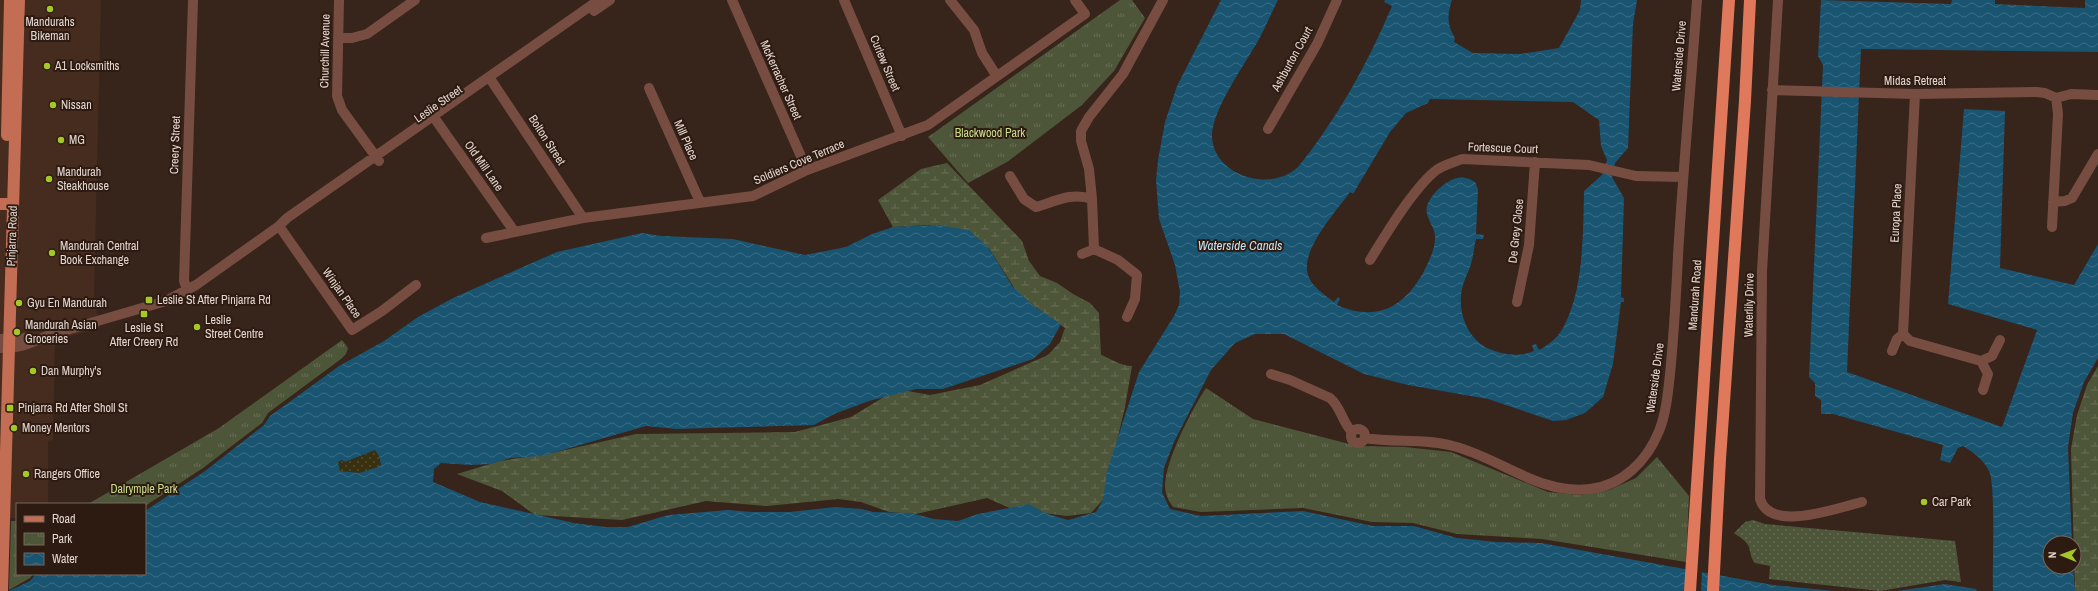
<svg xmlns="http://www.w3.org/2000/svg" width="2098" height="591" font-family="'Archivo Narrow',sans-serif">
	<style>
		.built { fill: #452c1f }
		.grass { fill: url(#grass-dots) }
		.wetland { fill: url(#wetland-marsh) }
		.sand { fill: url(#sand-dots) }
		.park { fill: url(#park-tufts) }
		.water { fill: url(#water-waves); fill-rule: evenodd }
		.pier { fill: #37241b }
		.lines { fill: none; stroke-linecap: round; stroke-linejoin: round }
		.minor { stroke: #774d41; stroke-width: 10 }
		.major { stroke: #c26d54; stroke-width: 12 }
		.highway { stroke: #e0795b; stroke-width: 12 }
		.poi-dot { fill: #a4c825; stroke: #2d1b11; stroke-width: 1.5 }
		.labels { text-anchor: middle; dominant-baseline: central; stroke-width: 4; stroke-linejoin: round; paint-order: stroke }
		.poi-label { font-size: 12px; fill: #e3d6d0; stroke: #2d1b11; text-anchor: start }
		.street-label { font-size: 12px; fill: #e3d6d0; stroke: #2d1b11 }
		.park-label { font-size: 12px; fill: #c9dd8d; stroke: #2d1b11 }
		.water-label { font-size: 13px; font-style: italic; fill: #c2e2f5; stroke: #2d1b11 }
	</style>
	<defs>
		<pattern id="grass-dots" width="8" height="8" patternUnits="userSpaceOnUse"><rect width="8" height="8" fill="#4e5639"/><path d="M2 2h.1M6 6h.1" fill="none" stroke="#676e55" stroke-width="1.8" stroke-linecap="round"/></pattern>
		<pattern id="wetland-marsh" width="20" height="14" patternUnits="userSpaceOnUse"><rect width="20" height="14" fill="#4e5639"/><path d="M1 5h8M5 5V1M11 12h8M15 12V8" fill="none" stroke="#676e55"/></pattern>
		<pattern id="sand-dots" width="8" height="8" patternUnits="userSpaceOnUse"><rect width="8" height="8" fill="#393010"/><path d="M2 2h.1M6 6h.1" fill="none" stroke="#564d32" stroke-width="1.8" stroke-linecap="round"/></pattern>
		<pattern id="park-tufts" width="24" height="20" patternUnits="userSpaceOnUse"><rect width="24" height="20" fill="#4e5639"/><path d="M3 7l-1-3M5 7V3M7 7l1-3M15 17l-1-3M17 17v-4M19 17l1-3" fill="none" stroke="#676e55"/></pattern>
		<pattern id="water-waves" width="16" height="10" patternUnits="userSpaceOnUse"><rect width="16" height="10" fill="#195471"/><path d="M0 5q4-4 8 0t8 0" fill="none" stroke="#3a6c84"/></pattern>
	</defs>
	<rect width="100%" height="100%" fill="#37241b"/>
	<!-- built -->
	<path class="built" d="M 0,0 L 101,0 L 94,295 L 100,328 L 55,340 L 53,440 L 48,441 L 48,504 L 17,504 L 17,518 L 0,518 Z"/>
	<!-- grass -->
	<path class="grass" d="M 1753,520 L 1765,524 L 1955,541 L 1961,582 L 1945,580 L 1880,591 L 1769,579 L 1770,566 L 1755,563 C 1750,557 1751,553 1749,547 C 1746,540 1739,537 1734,533 L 1745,522 Z"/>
	<!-- wetland -->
	<path class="wetland" d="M 947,163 L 1022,241 L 1029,261 L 1040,276 L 1057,283 L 1073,294 L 1090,303 L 1099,313 L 1101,355 C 1112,359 1120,366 1132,366 L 1125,407 L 1103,500 L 1091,513 L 1067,516 L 1012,509 L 987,498 L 916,514 L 889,512 L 861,502 L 838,499 L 767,506 L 706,501 L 622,520 L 535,515 L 502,491 L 457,474 L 500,461 L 556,452 L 636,434 L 795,432 L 851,417 L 897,389 L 930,395 L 980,385 L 1048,355 L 1060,342 L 1065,328 L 1018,294 L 989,248 L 929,225 L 893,227 L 878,200 L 921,169 Z
		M 2098,366 L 2098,591 L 2075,591 L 2071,449 L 2077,415 L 2087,385 Z"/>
	<!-- sand -->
	<path class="sand" d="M 375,450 L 379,456 L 381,465 L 379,467 L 359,473 L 340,471 L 338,462 L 352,460 Z"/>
	<!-- park -->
	<path class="park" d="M 1120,0 L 1132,0 L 1145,18 L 1114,71 L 1082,105 L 1007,162 L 968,183 L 928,137 Z
		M 342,340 L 348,348 L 346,354 L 341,359 L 268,413 L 262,423 L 203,468 L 145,506 L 145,504 L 88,504 L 219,428 Z
		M 1206,388 L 1253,419 L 1357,446 L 1405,447 L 1451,452 L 1548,492 L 1580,495 L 1609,490 L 1636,478 L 1657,457 L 1689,496 L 1686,562 L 1542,539 L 1457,534 L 1413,523 L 1372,522 L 1303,508 L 1201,512 L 1173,507 C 1170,503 1167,498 1166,493 C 1159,471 1193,407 1206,388 Z
		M 11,521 L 17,521 L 17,574 L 33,574 L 30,578 L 9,590 Z"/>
	<!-- water -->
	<path class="water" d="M 1221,0 L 1278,0 C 1271,14 1265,28 1258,41 C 1245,64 1212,110 1212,136 C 1213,176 1271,193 1298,167 C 1337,119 1368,63 1392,6 L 1384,2 L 1385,0 L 1452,0 C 1447,15 1447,25 1455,38 L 1454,42 L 1473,53 L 1520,54 L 1559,48 L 1580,10 L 1581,0 L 1637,0 L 1633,24 L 1628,148 L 1615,163 L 1612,177 L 1624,198 L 1621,297 L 1624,298 L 1624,302 L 1621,302 L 1613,364 L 1603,397 L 1585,413 L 1566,420 L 1553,421 L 1488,399 L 1408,385 L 1364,374 L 1284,334 L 1255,334 L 1235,343 L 1211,370 L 1174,442 L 1164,468 L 1162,492 L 1170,509 L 1201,516 L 1303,511 L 1373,526 L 1414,526 L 1457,538 L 1497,542 L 1541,543 L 1773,585 L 1834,591 L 9,591 L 30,581 L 36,574 L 145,574 L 145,511 L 205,471 L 264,425 L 270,416 L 339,366 L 384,341 L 418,317 L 455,297 L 557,252 L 642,233 L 662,236 L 733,239 L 805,255 L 846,247 L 872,234 L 893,227 L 938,225 L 969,230 L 989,248 L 1012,286 L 1034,306 L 1061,324 L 1050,344 L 1033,359 L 943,389 L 916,389 L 869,401 L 834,414 L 814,425 L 676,429 L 646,426 L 542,456 L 511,458 L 490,464 L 471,465 L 441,463 L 434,469 L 433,482 L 480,502 L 574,523 L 605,527 L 628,527 L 668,515 L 728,510 L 753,512 L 790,512 L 835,507 L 862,509 L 873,512 L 911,513 L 934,519 L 958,521 L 978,514 L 1029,504 L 1045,513 L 1068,520 L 1096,512 L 1103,500 L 1107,471 L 1139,372 L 1174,316 L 1179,305 L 1180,292 L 1175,265 L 1159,219 L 1156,180 L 1158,160 L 1165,122 L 1177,86 ZM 1430,99 L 1573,102 L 1599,120 L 1601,146 L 1607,160 L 1602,175 L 1584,191 C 1583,232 1584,286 1565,324 C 1560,336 1550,344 1539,350 L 1536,344 L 1532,345 L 1534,351 C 1519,357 1506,355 1492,350 C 1468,341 1457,313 1462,289 C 1464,279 1470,270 1472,260 C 1474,254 1474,246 1476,239 L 1483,239 L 1484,235 L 1476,234 L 1478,189 L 1475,182 C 1470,179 1463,176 1457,178 C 1445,181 1431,194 1427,206 C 1424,218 1436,227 1435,238 C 1435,250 1428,263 1423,273 C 1403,308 1376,322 1337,305 L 1340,299 L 1338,297 L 1334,302 C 1325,295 1311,286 1308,275 C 1300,250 1336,212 1350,192 L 1353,194 L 1390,132 L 1406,113 L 1428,103 ZM 375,450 L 379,456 L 381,465 L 378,467 L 359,473 L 340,471 L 338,462 L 342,460 L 345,462 Z
		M 1821,0 L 1951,4 L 1952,0 L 1995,0 L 1995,4 L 2085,8 L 2085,0 L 2098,0 L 2098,52 L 1861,49 L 1847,372 L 2002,427 L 2037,330 L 1948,304 L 1964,109 L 2005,111 L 2000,268 L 2074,285 L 2098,244 L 2098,358 L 2084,382 L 2073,413 L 2068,447 L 2072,543 L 2050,543 L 2050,567 L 2073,567 L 2075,591 L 1993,591 C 1992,570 1996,484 1989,471 C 1982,458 1974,453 1963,446 L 1958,448 L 1950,463 L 1940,460 L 1943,445 L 1833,414 L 1821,414 L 1821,400 L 1815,396 L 1815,383 L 1809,377 L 1823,65 L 1818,56 Z
		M 1945,584 L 1976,589 L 1977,591 L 1897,591 Z"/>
	<!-- pier -->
	<path class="pier" d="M 1689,566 L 1702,569 L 1701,591 L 1688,591 Z"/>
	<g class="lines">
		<!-- minor -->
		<path class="minor" d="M 339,0 L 337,96 L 342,110 L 379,161
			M 732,0 L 807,170
			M 844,0 L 902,136
			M 950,0 L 974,30 L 982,53 L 996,75
			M 1778,0 L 1762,271 L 1760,499 C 1770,533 1837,508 1862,502
			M 594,11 L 610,0
			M 338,38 L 352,38 L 367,34 L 415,0
			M 489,77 L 583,218
			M 649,88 L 700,202
			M 1772,90 L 1915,94 L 2037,92 L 2045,93 L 2056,98 L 2058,114 L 2052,227
			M 1915,94 L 1903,334 L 1910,341 L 1981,361 L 1992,356 L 2000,340
			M 2056,98 L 2071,94 L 2098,95
			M 433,116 L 514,231
			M 1268,129 L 1317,44 L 1337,0
			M 1010,176 L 1024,199 L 1036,207 C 1056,201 1072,192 1092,199
			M 2053,202 L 2065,201 L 2072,198 L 2098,154
			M 279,226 L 352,330 L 382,311 L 416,285
			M 486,238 L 583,218 L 753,196 L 807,170 L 928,125 L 1085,14 L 1075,0
			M 1082,254 L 1094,249
			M 1370,260 C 1386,234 1412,191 1434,172 C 1442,165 1453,163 1462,159 L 1589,165 L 1636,176 L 1682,177
			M 187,290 L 184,281 L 193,0
			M 1517,302 L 1529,245 L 1535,162
			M 1127,317 L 1135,299 L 1137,275 L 1118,260 L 1094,249 L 1092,199 L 1089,169 L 1081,141 L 1081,131 L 1089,117 L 1123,74 L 1163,0
			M 0,339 L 28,338 L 35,340
			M 0,348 C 23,349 32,341 53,334 L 166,301 L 196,285 L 279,226 L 287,218 L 599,0
			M 1892,351 L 1897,339 L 1903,334
			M 1981,361 L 1988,374 L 1983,390
			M 1271,374 L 1290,380 L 1330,398 C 1341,407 1342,422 1352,432
			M1351 436a7 7 0 1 1 14 0a7 7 0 1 1-14 0Z
			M 1365,438 C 1394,443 1424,438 1453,446 C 1501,458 1538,495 1590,489 C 1623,485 1647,461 1659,431 C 1666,414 1668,393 1670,374 C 1674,335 1676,296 1678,256 C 1683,170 1691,85 1697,0"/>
		<!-- major -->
		<path class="major" d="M 7,135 L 10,0
			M 0,204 L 13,204
			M 2,591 L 19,0"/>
		<!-- highway -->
		<path class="highway" d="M 1690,591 L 1729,0
			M 1713,591 L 1720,459 L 1745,101 L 1750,0"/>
	</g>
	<!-- markers -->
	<g class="poi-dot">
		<circle cx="50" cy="9" r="4"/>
		<circle cx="47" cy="66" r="4"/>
		<circle cx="53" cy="105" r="4"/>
		<circle cx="61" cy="140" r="4"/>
		<circle cx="49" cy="179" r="4"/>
		<circle cx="52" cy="253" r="4"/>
		<rect x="145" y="296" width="8" height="8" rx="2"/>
		<circle cx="19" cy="303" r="4"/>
		<rect x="140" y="310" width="8" height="8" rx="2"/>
		<circle cx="197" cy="327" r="4"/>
		<circle cx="17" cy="332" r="4"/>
		<circle cx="33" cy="371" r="4"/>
		<rect x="6" y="404" width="8" height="8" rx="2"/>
		<circle cx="14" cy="428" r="4"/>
		<circle cx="26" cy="474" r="4"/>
		<circle cx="1924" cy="502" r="4"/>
	</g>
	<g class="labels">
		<!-- poi labels -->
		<g class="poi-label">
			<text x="50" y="22" text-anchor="middle">Mandurahs<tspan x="50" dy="14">Bikeman</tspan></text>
			<text x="55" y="66">A1 Locksmiths</text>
			<text x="61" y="105">Nissan</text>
			<text x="69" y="140">MG</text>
			<text x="57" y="172">Mandurah<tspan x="57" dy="14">Steakhouse</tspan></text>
			<text x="60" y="246">Mandurah Central<tspan x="60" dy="14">Book Exchange</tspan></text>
			<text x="157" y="300">Leslie St After Pinjarra Rd</text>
			<text x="27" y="303">Gyu En Mandurah</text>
			<text x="205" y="320">Leslie<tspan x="205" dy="14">Street Centre</tspan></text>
			<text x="25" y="325">Mandurah Asian<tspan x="25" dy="14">Groceries</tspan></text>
			<text x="144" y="328" text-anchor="middle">Leslie St<tspan x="144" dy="14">After Creery Rd</tspan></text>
			<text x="41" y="371">Dan Murphy's</text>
			<text x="18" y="408">Pinjarra Rd After Sholl St</text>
			<text x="22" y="428">Money Mentors</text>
			<text x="34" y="474">Rangers Office</text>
			<text x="1932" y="502">Car Park</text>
		</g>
		<!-- street labels -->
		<g class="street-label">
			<text transform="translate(325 51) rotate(-89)">Churchill Avenue</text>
			<text transform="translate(1679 56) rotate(-85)">Waterside Drive</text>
			<text transform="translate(1292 59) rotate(-61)">Ashburton Court</text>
			<text transform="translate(885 63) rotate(67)">Curlew Street</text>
			<text transform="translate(781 80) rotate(66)">McKerracher Street</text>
			<text x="1915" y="81">Midas Retreat</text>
			<text transform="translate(438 104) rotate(-35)">Leslie Street</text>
			<text transform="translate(547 140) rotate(57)">Bolton Street</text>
			<text transform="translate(686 140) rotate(66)">Mill Place</text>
			<text transform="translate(175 145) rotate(-88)">Creery Street</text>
			<text transform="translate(1503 148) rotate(2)">Fortescue Court</text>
			<text transform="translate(799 162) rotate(-23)">Soldiers Cove Terrace</text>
			<text transform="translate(484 166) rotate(55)">Old Mill Lane</text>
			<text transform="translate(1896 213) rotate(-87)">Europa Place</text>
			<text transform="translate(1516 231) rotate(-84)">De Grey Close</text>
			<text transform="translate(12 236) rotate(-88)">Pinjarra Road</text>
			<text transform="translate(342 293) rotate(55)">Winjan Place</text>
			<text transform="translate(1695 295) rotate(-86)">Mandurah Road</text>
			<text transform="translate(1749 305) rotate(-89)">Waterlily Drive</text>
			<text transform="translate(1655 378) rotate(-82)">Waterside Drive</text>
		</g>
		<!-- park labels -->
		<g class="park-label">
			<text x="990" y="133">Blackwood Park</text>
			<text x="144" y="489">Dalrymple Park</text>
		</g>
		<!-- water labels -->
		<g class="water-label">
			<text x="1240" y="245">Waterside Canals</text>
		</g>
	</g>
	<!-- legend -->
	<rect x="16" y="503" width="130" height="72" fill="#2d1b11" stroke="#76665d"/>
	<rect x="24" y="516" width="20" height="6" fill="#c26d54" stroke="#76665d"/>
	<text x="52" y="523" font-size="12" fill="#e3d6d0">Road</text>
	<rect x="24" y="533" width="20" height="12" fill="url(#park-tufts)" stroke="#76665d"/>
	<text x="52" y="543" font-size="12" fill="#e3d6d0">Park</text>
	<rect x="24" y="553" width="20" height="12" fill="url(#water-waves)" stroke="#76665d"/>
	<text x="52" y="563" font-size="12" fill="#e3d6d0">Water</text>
	<!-- north arrow -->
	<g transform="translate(2062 555) rotate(271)"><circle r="19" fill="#2d1b11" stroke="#76665d"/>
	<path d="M0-3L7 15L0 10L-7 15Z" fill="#a4c825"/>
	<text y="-6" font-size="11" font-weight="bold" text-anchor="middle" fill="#e3d6d0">N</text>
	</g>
</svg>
